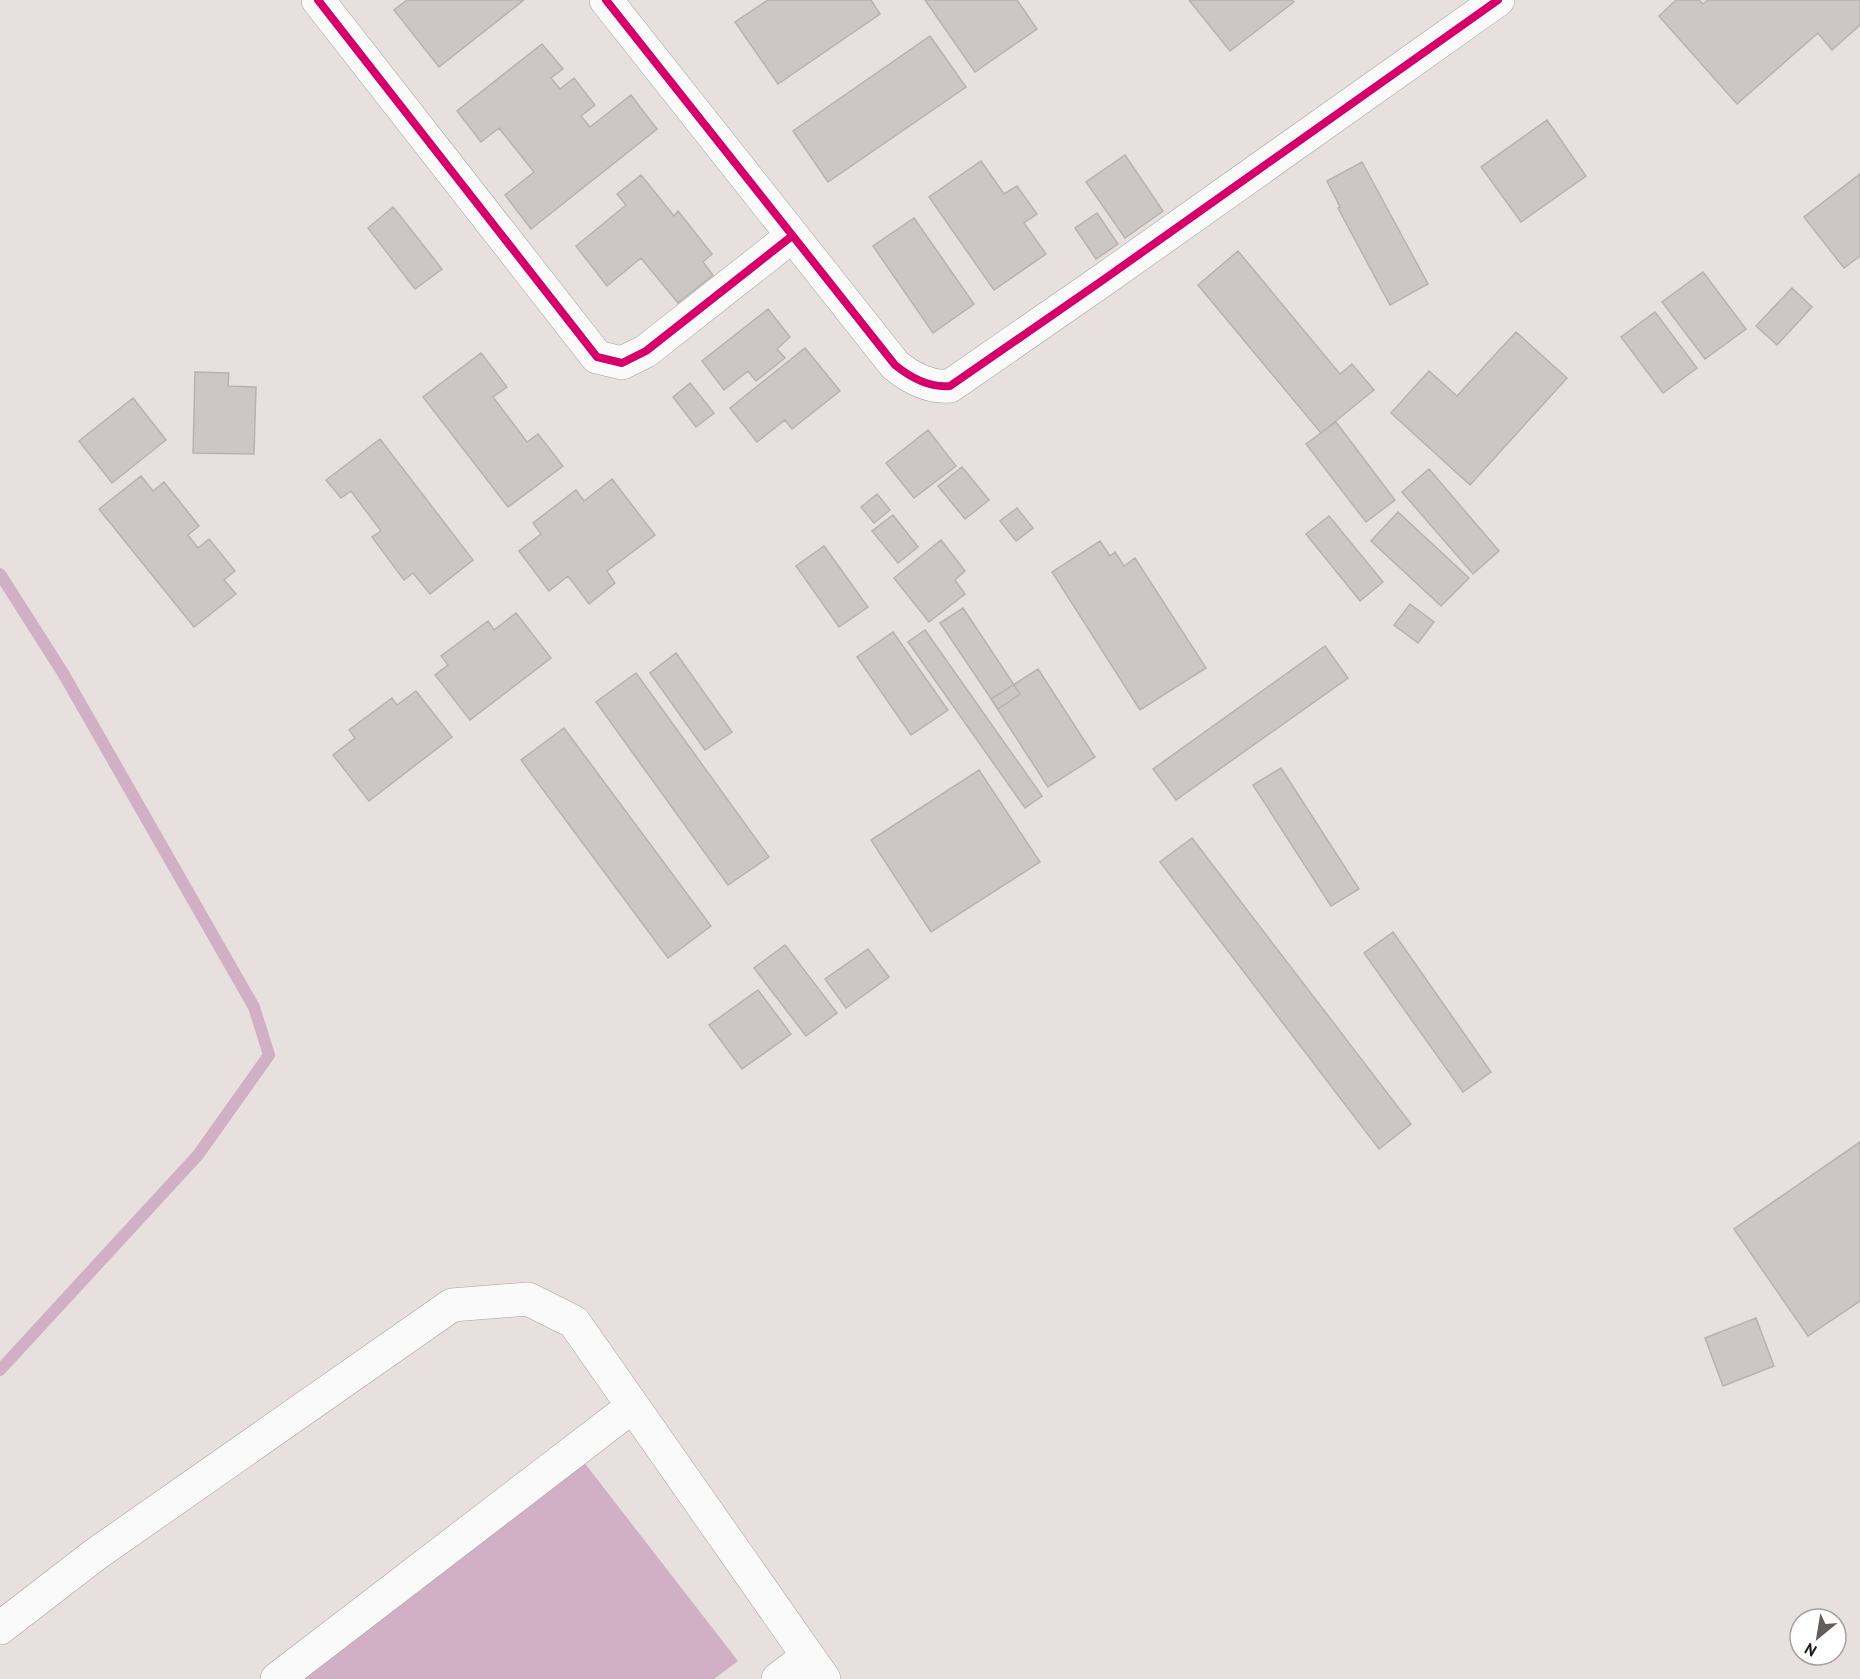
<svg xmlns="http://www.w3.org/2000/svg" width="1860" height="1679" font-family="'PT Sans',sans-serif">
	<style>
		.water { fill: #d1afc5 }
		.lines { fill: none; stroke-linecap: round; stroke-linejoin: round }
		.stream { stroke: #d1afc5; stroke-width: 12 }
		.building { fill: #ccc7c5; stroke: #b7b2b0; stroke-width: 1.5 }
		.minor-casing { stroke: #a7a1a0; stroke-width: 34 }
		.minor { stroke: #fbfafa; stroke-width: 33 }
		.cycleway-casing { stroke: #fff; stroke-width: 11 }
		.cycleway { stroke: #d6006c; stroke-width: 8 }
	</style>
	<rect width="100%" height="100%" fill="#e7e0de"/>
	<!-- water -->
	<path class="water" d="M 583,1461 L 738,1661 L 714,1679 L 296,1679 Z"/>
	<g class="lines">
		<!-- stream -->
		<path class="stream" d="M 0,574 L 63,673 L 254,1007 L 269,1055 L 198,1155 L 0,1370"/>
	</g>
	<!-- building -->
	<path class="building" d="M 407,0 L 524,0 L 439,67 L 394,10 Z
		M 768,0 L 871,0 L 880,14 L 778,84 L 735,22 Z
		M 925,0 L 1017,0 L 1037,29 L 975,72 Z
		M 1189,0 L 1292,0 L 1294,2 L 1230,51 Z
		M 1676,0 L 1699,0 L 1703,4 L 1708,0 L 1860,0 L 1860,25 L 1832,50 L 1818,33 L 1737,104 L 1659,16 Z
		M 930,36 L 966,87 L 828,182 L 793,131 Z
		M 542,44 L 563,69 L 551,78 L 560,89 L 574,78 L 595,105 L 581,116 L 590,127 L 631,95 L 657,129 L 531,229 L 505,195 L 534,172 L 499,128 L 481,142 L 457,111 Z
		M 1547,120 L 1586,176 L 1521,222 L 1481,167 Z
		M 1125,155 L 1163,211 L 1125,238 L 1086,182 Z
		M 981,161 L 1004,194 L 1017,186 L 1037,214 L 1024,223 L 1046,254 L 994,290 L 929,197 Z
		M 1362,162 L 1428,284 L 1390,305 L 1338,208 L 1340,207 L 1327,181 Z
		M 1860,174 L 1860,256 L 1844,268 L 1804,217 Z
		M 641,175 L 674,216 L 678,211 L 712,254 L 703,262 L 713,275 L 678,303 L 641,258 L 607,286 L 576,246 L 626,205 L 617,194 Z
		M 393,207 L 442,269 L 415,289 L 368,228 Z
		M 1097,213 L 1118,244 L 1096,259 L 1075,228 Z
		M 914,218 L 974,304 L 933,333 L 873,246 Z
		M 1238,251 L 1340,374 L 1352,364 L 1374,390 L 1321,433 L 1198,285 Z
		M 1703,272 L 1746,329 L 1705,359 L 1662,302 Z
		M 1792,288 L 1812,307 L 1777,345 L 1756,326 Z
		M 768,309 L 790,337 L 777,349 L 785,358 L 756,381 L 748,371 L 724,390 L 702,361 Z
		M 1655,312 L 1697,368 L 1663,393 L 1621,337 Z
		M 1516,332 L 1567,378 L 1470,485 L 1391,413 L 1429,371 L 1457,396 Z
		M 805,348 L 840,391 L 792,429 L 785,420 L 757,442 L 730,408 Z
		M 481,353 L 507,387 L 493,397 L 527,442 L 538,434 L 563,466 L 508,507 L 423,397 Z
		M 195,372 L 229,373 L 228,386 L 256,387 L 254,454 L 193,453 Z
		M 690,383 L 714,413 L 696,427 L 673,397 Z
		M 133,398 L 166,440 L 112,483 L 79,441 Z
		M 1336,422 L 1395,500 L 1366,522 L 1306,444 Z
		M 928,430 L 956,466 L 914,498 L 886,463 Z
		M 380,439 L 473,560 L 430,594 L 413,573 L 404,580 L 372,537 L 381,531 L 351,491 L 341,498 L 326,480 Z
		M 962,467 L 989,500 L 965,519 L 938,486 Z
		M 1429,469 L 1499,551 L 1473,574 L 1402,492 Z
		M 141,476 L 153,491 L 164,482 L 199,526 L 188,535 L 198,548 L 209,539 L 235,571 L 224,580 L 236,594 L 194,627 L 99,509 Z
		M 612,479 L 655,535 L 607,571 L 615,583 L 589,604 L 568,576 L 549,591 L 519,551 L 541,534 L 533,523 L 576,490 L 584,501 Z
		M 877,494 L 890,510 L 874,523 L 861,507 Z
		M 1017,508 L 1033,528 L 1016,541 L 1000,521 Z
		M 1398,512 L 1469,578 L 1441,606 L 1371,541 Z
		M 893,515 L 918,547 L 898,563 L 872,531 Z
		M 1329,516 L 1383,582 L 1360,601 L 1306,534 Z
		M 941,540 L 965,571 L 955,580 L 965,594 L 929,622 L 894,578 Z
		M 1100,541 L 1110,556 L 1115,552 L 1124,566 L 1135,558 L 1206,668 L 1140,710 L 1052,572 Z
		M 824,546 L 868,607 L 839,627 L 796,566 Z
		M 1410,604 L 1434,622 L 1418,643 L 1394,625 Z
		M 963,608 L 1020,694 L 998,709 L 940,623 Z
		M 516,613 L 551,658 L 470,720 L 435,675 L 448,665 L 441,656 L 488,621 L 494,630 Z
		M 925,630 L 1042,796 L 1025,808 L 908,642 Z
		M 893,632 L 948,710 L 911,735 L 857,657 Z
		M 1325,646 L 1348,678 L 1176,800 L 1153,769 Z
		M 676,653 L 732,732 L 705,750 L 650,673 Z
		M 1038,669 L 1095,757 L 1048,787 L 991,699 Z
		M 636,673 L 769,857 L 728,885 L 596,702 Z
		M 416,691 L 452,737 L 369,801 L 333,755 L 355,738 L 349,730 L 392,698 L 397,705 Z
		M 564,728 L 711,926 L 668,958 L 521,760 Z
		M 1281,768 L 1359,889 L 1331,906 L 1253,785 Z
		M 979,770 L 1040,862 L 931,932 L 871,840 Z
		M 1192,838 L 1411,1124 L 1379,1149 L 1160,862 Z
		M 1393,932 L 1491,1072 L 1463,1092 L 1364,953 Z
		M 785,945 L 837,1013 L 806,1036 L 754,968 Z
		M 868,949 L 889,977 L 846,1008 L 825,979 Z
		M 758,990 L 791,1034 L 742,1069 L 709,1025 Z
		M 1860,1142 L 1860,1301 L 1808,1336 L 1734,1229 Z
		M 1756,1318 L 1774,1366 L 1723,1386 L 1705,1338 Z"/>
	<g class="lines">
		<!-- minor casing -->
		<g class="minor-casing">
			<path id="minor" d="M 318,0 L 597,357 L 622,363 L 646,351 L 792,236
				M 606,0 L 895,365 C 911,378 929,388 950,386 L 1103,280 L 1498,0
				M 0,1628 L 96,1554 L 452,1305 L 528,1299 L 574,1322 L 824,1679
				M 277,1679 L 633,1406
				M 778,1679 L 808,1656"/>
		</g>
		<!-- minor -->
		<use href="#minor" class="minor"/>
		<!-- cycleway casing -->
		<g class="cycleway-casing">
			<path id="cycleway" d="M 318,0 L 597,357 L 622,363 L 646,351 L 792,236
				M 606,0 L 895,365 C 911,378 929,388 950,386 L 1103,280 L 1498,0"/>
		</g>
		<!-- cycleway -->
		<use href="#cycleway" class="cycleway"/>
	</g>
	<!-- north arrow -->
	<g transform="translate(1818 1637) rotate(210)"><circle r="28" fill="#ffffff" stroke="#a4a2a1" stroke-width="1.5"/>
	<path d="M0-4.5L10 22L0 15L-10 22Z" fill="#625d5b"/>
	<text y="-9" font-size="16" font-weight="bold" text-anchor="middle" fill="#1b1715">N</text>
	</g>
</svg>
